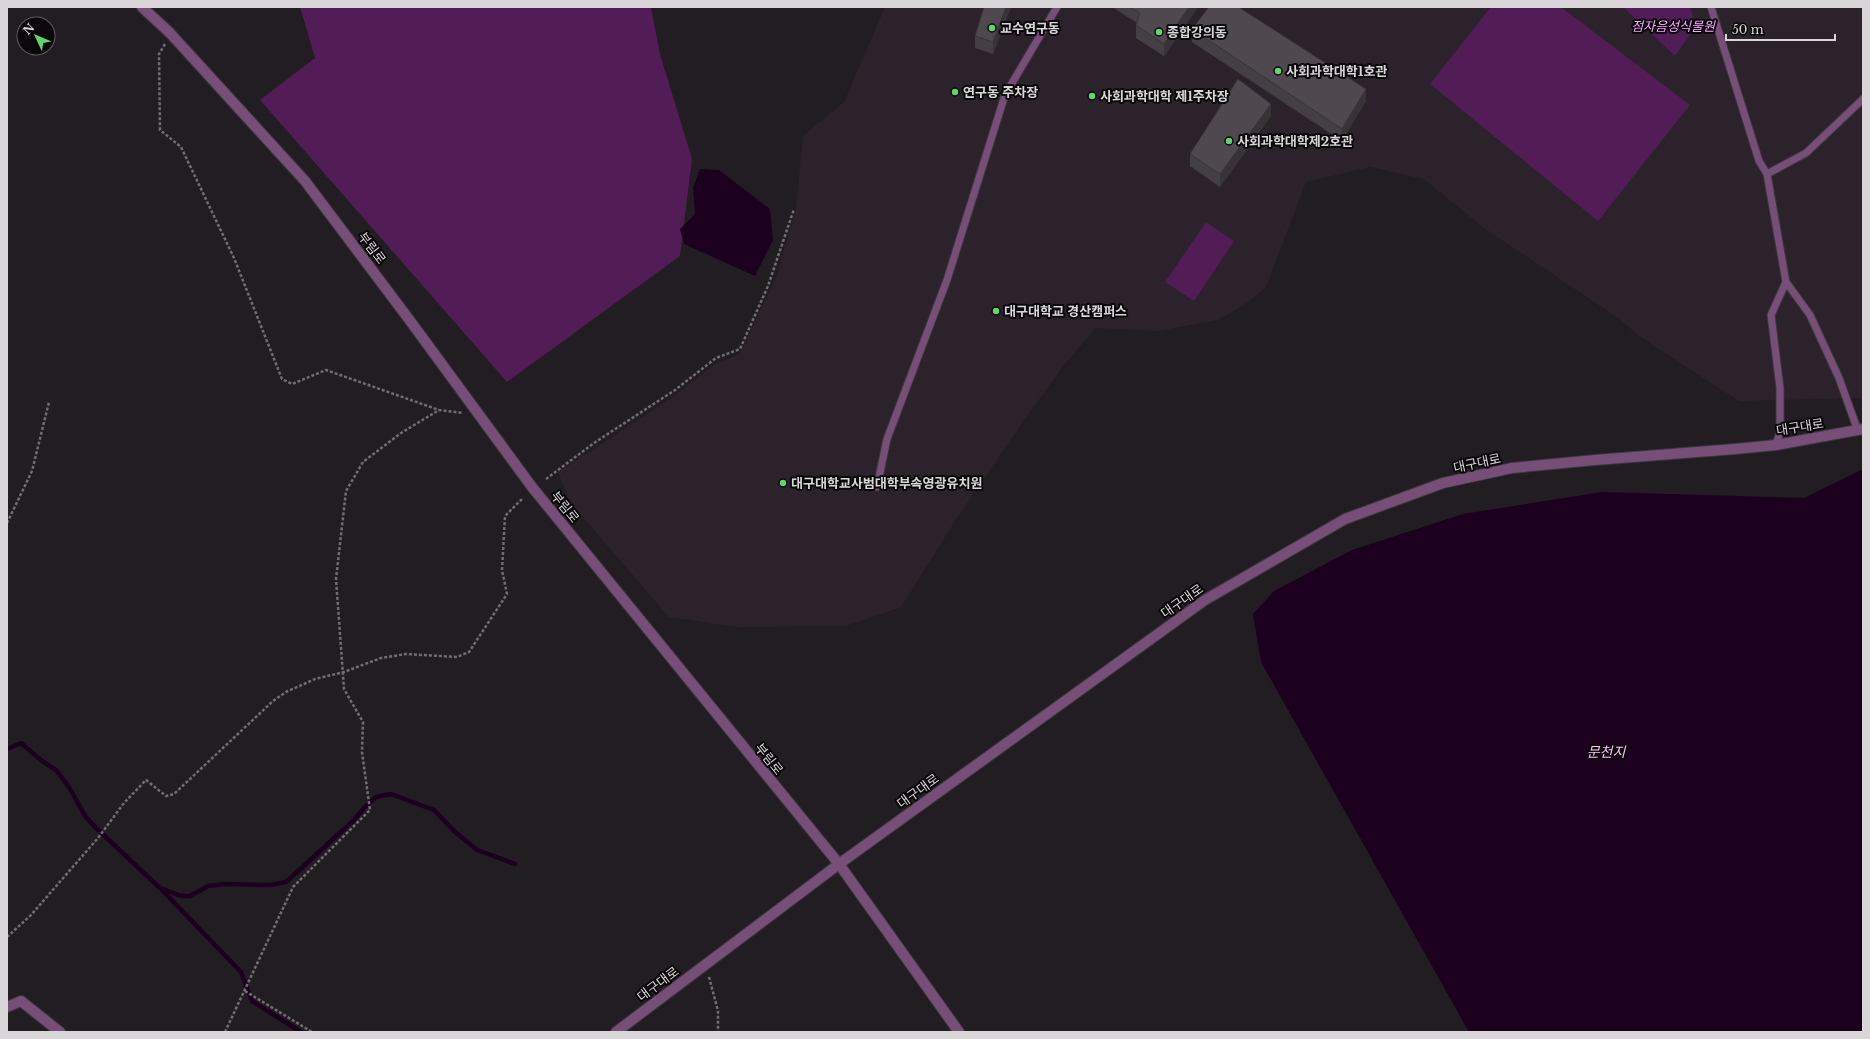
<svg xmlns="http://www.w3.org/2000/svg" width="1870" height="1039" font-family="'Libre Baskerville','Noto Sans KR',serif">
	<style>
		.built { fill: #2c222c }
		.green { fill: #521c56 }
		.water { fill: #1c011e }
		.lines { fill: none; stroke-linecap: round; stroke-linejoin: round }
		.stream { stroke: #1c011e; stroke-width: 4.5 }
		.service-casing { stroke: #3c373c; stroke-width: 9 }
		.minor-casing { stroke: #3c373c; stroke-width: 12 }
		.tertiary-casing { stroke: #3c373c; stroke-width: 12 }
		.path { stroke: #726d72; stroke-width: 2.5; stroke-dasharray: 3 2; stroke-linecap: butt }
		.service { stroke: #764e78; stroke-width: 7 }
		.minor { stroke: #764e78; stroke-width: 10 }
		.tertiary { stroke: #764e78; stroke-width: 10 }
		.wall { fill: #443f44 }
		.shaded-wall { fill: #373337 }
		.building { fill: #4f494f; stroke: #373337 }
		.poi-dot { fill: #5fd56b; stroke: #0a080a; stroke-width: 1.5 }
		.labels { text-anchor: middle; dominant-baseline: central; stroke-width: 4; stroke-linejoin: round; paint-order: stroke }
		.park-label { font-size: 13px; font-style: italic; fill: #fba5ff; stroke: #0a080a }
		.poi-label { font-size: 13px; font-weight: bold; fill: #d9d5d9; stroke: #0a080a; text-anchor: start }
		.street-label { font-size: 13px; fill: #d9d5d9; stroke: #0a080a }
		.water-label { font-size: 14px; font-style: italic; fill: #f6c2f7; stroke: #0a080a }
	</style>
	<rect width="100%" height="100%" fill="#221d22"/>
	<!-- built -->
	<path class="built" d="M 885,7 L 1863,7 L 1863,398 L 1739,401 L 1639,336 L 1621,320 L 1484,228 L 1424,179 L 1370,167 L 1306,182 L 1266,287 L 1248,302 L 1218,320 L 1158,331 L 1096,328 L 1064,365 L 1027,416 L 957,518 L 901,607 L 846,626 L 737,627 L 669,617 L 569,501 L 558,472 L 673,397 L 715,364 L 740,354 L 778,272 L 796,208 L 803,136 L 844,102 Z"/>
	<!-- green -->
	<path class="green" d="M 300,7 L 651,7 L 660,54 L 692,159 L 680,256 L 507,382 L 260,100 L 315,58 Z
		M 1491,7 L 1561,7 L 1690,105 L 1598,221 L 1430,84 Z
		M 1623,7 L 1690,7 L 1696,26 L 1675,56 Z
		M 1206,222 L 1234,241 L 1194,301 L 1165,282 Z"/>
	<!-- water -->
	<path class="water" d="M 700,169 L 719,170 L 770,209 L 773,240 L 755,276 L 684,244 L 680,229 L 695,214 L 693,188 Z
		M 1863,469 L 1863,1032 L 1469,1032 L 1261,662 L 1253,614 L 1274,591 L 1352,550 L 1463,514 L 1602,492 L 1804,498 Z"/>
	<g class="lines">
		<!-- stream -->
		<path class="stream" d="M 7,749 L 21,743 L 42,761 L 56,770 L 69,787 L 85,816 L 95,827 L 161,889 L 241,972 L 252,1001 L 301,1032
			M 163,889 L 181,896 L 190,896 L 208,886 L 224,884 L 270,885 L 286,882 L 354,820 L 364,808 L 376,797 L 391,794 L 434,810 L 455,832 L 477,850 L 515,864"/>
		<!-- service casing -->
		<g class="service-casing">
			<path id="service" d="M 1711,7 L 1759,161 L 1767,174 L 1786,282
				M 1767,174 L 1806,153 L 1863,99
				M 1776,445 L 1780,432 L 1780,388 L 1771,315 L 1786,282 L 1810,315 L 1839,378 L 1858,431
				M 877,487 L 887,439 L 947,280 L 1005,95 L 1057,7"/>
		</g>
		<!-- minor casing -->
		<g class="minor-casing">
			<path id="minor" d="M 7,1007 L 21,1001 L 60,1032"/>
		</g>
		<!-- tertiary casing -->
		<g class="tertiary-casing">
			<path id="tertiary" d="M 142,7 L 170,33 L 305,181 L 408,318 L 532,487 L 839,864 L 959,1032
				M 616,1032 L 839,864 L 1205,600 L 1345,519 L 1443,483 L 1512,468 L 1595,460 L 1735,449 L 1776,445 L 1863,429"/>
		</g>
		<!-- path -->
		<path class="path" d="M 165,44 L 159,54 L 160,130 L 181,147 L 234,258 L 282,379 L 292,384 L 326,370 L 439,410
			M 546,479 L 594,443 L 675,390 L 716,358 L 740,349 L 768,286 L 794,209
			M 7,523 L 32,471 L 49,402
			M 7,937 L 31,915 L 98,838 L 124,803 L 146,780 L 166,796 L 174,794 L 273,701 L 286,692 L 315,679 L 344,672 L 381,658 L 406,654 L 457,657 L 469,652 L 507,594 L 502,570 L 505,516 L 523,498
			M 709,977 L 718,1011 L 718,1032
			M 245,991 L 312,1032
			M 225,1032 L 293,887 L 370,810 L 362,752 L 363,722 L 344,689 L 336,579 L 346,491 L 363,462 L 401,433 L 439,410 L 463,413"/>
		<!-- service -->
		<use href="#service" class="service"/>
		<!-- minor -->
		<use href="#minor" class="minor"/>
		<!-- tertiary -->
		<use href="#tertiary" class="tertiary"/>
	</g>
	<!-- wall -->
	<path class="wall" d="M 1011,7 L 993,54 L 975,48 L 975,36 Z
		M 1112,7 L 1198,7 L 1164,56 L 1136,38 L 1136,25 L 1137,23 Z
		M 1241,7 L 1241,9 L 1366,101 L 1342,141 L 1192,42 L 1192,29 Z
		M 1271,116 L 1220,187 L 1190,166 L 1190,154 Z"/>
	<!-- shaded-wall -->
	<path class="shaded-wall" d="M 1006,7 L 1011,7 L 993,54 L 993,42 Z
		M 1189,7 L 1198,7 L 1164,56 L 1164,44 Z
		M 1366,89 L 1366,101 L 1342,141 L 1342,129 Z
		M 1271,104 L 1271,116 L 1220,187 L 1220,174 Z"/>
	<!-- building -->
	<path class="building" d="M 984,7 L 1006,7 L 993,42 L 975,36 Z
		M 1130,7 L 1189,7 L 1164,44 L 1136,25 L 1140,13 Z
		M 1209,7 L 1240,7 L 1240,8 L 1366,89 L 1342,129 L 1192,29 Z
		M 1238,79 L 1271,104 L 1220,174 L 1190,154 Z"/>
	<!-- markers -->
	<g class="poi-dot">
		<circle cx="992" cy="28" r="4"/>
		<circle cx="1159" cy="32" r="4"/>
		<circle cx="1278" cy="71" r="4"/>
		<circle cx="955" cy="92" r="4"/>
		<circle cx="1092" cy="96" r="4"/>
		<circle cx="1229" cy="141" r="4"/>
		<circle cx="996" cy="311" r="4"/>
		<circle cx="783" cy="483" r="4"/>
	</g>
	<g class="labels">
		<!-- park labels -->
		<g class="park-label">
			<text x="1673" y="26">점자음성식물원</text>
		</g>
		<!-- poi labels -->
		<g class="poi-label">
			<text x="1000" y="28">교수연구동</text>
			<text x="1167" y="32">종합강의동</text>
			<text x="1286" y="71">사회과학대학1호관</text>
			<text x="963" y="92">연구동 주차장</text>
			<text x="1100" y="96">사회과학대학 제1주차장</text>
			<text x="1237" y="141">사회과학대학제2호관</text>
			<text x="1004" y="311">대구대학교 경산캠퍼스</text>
			<text x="791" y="483">대구대학교사범대학부속영광유치원</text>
		</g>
		<!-- street labels -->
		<g class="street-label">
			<text transform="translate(372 248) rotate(53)">부림로</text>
			<text transform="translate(1800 427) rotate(-9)">대구대로</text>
			<text transform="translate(1477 463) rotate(-12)">대구대로</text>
			<text transform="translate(565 507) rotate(51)">부림로</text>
			<text transform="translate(1182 601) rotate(-35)">대구대로</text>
			<text transform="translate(769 759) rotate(51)">부림로</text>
			<text transform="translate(918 791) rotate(-36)">대구대로</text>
			<text transform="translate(658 984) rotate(-37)">대구대로</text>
		</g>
		<!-- water labels -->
		<g class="water-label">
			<text x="1606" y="752">문천지</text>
		</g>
	</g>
	<!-- border -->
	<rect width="1870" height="1039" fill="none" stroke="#d9d5d9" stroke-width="16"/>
	<!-- north arrow -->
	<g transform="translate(36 36) rotate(314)"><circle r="19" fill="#0a080a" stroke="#5d5a5d"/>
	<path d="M0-3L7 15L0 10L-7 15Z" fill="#5fd56b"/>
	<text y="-6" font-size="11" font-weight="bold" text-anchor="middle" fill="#d9d5d9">N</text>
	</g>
	<!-- scale -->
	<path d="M1726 34v6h109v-6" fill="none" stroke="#d9d5d9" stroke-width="2"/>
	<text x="1732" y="34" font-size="12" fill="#d9d5d9" stroke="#0a080a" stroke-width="3" paint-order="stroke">50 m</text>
</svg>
